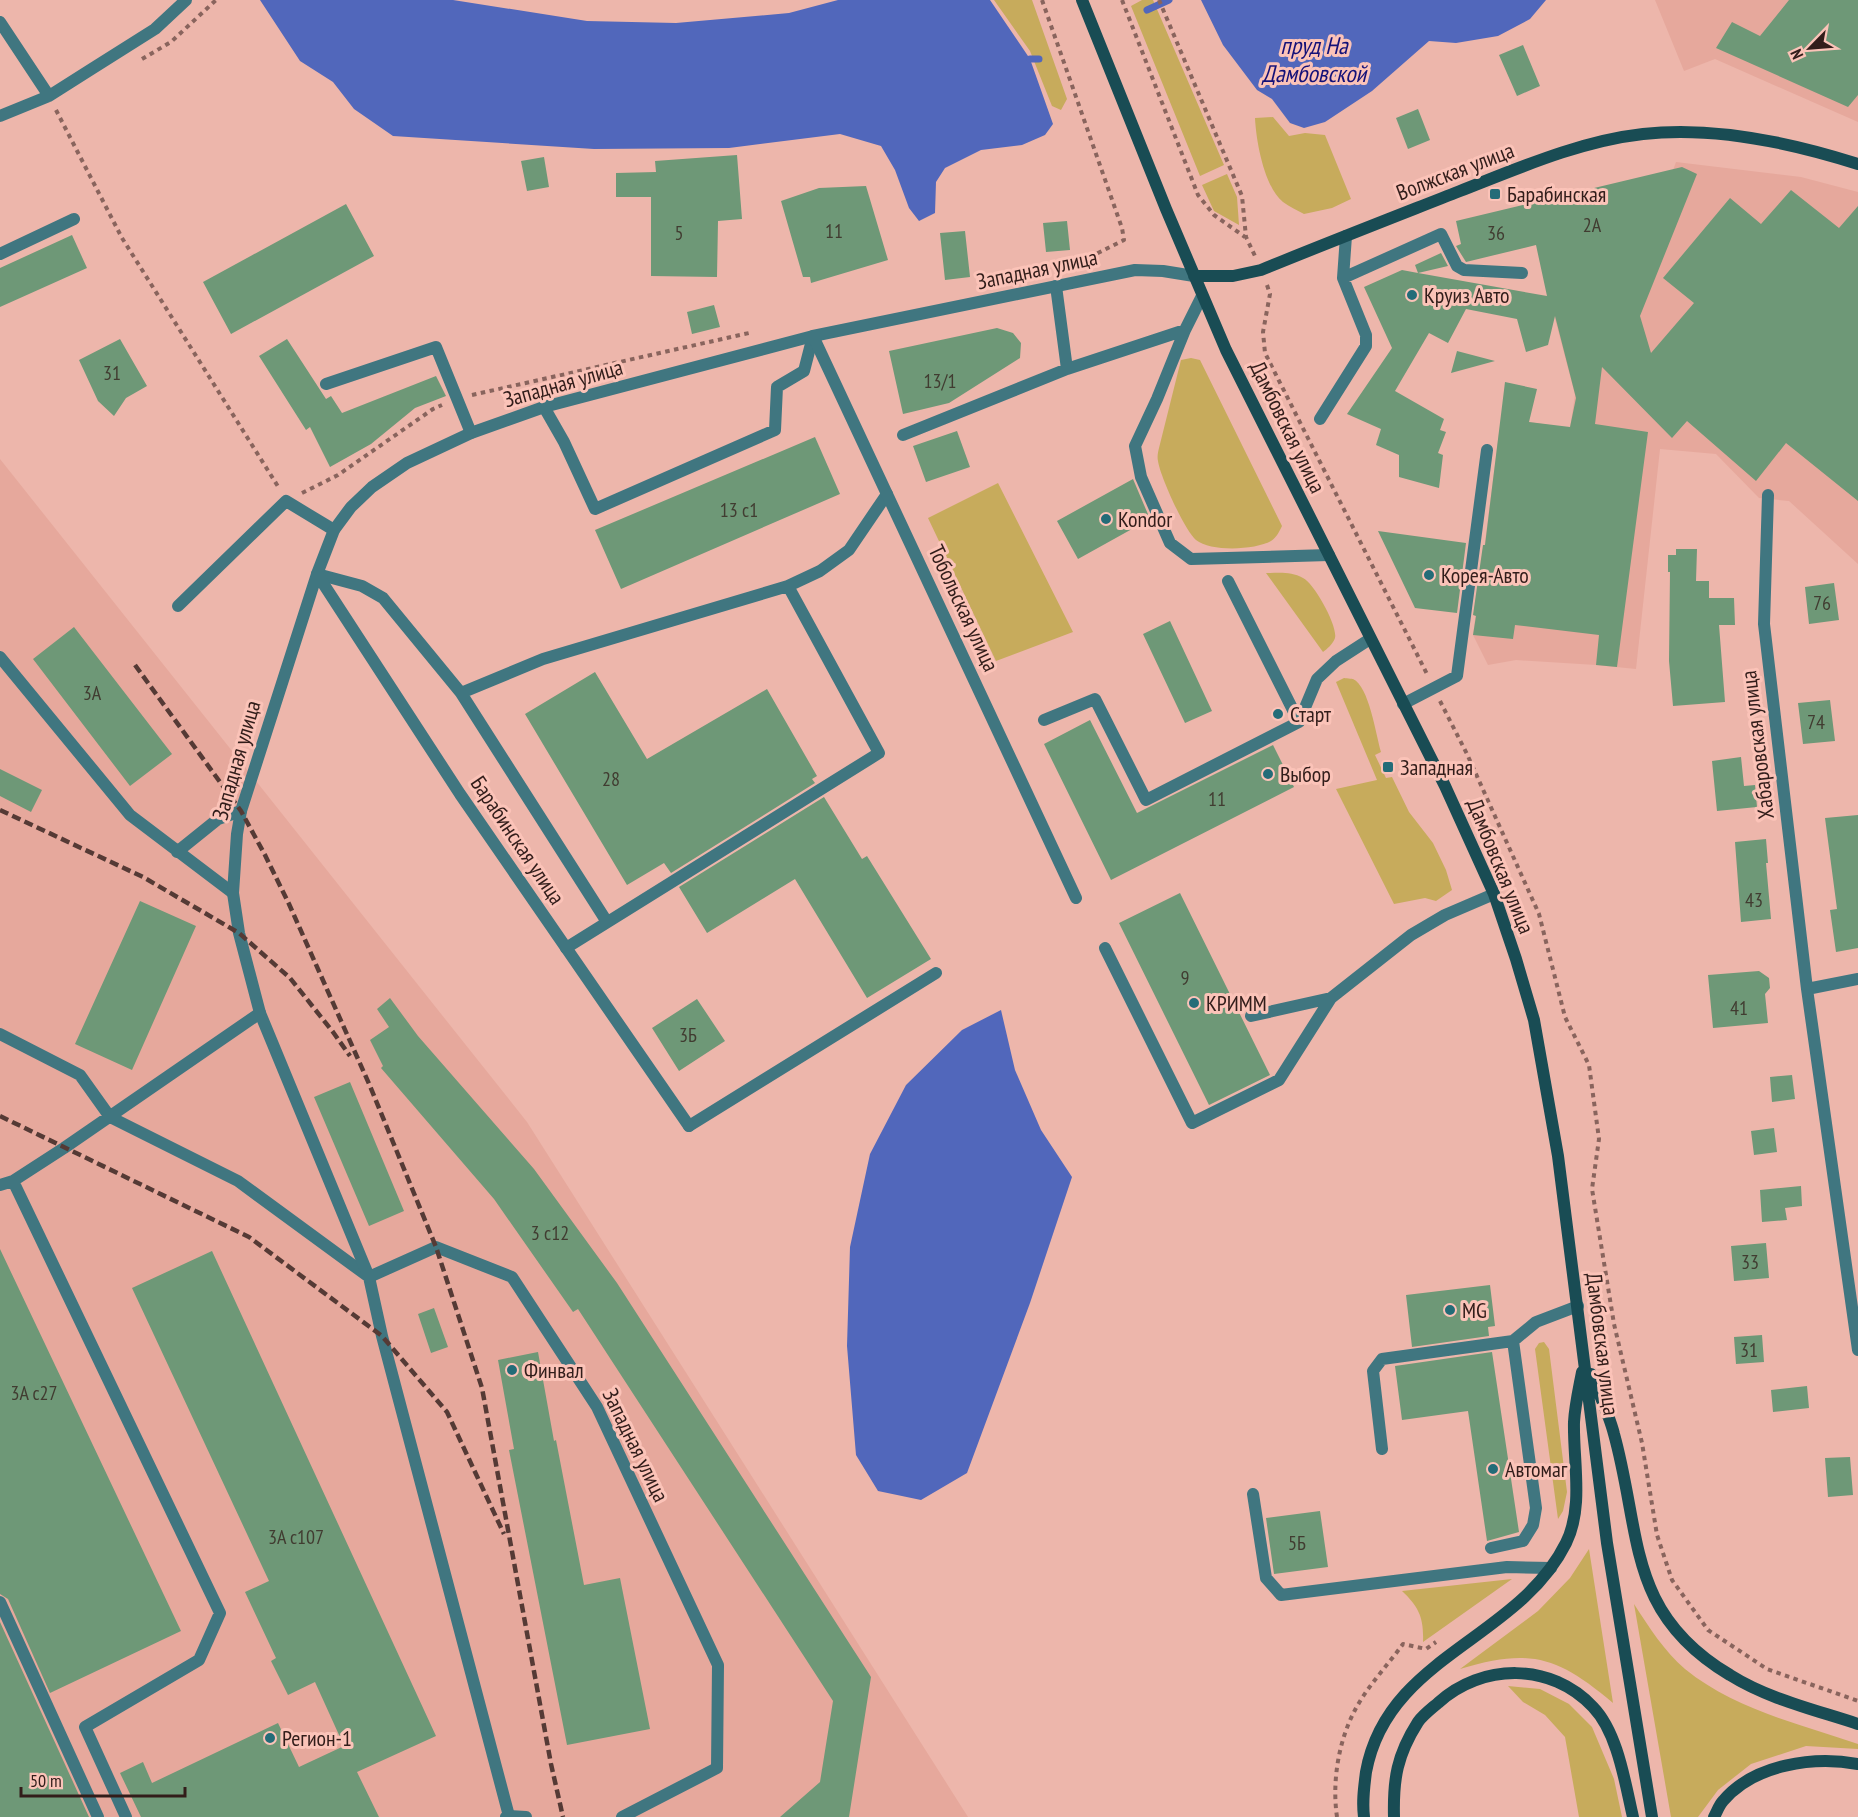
<svg xmlns="http://www.w3.org/2000/svg" width="1858" height="1817" font-family="'PT Sans Narrow',sans-serif">
	<style>
		.built { fill: #e6a89c }
		.green { fill: #c7ab5c }
		.water { fill: #5167bb }
		.lines { fill: none; stroke-linecap: round; stroke-linejoin: round }
		.stream { stroke: #5167bb; stroke-width: 7 }
		.building { fill: #6e9877 }
		.path { stroke: #89645d; stroke-width: 4; stroke-dasharray: 4.5 4.5; stroke-linecap: butt }
		.lane { stroke: #407680; stroke-width: 12 }
		.street { stroke: #407680; stroke-width: 12 }
		.secondary { stroke: #194c54; stroke-width: 12 }
		.rail { stroke: #553a35; stroke-width: 4.5; stroke-dasharray: 9 4.5; stroke-linecap: butt }
		.poi-dot { fill: #246c78; stroke: #fbc3b8; stroke-width: 2 }
		.labels { text-anchor: middle; dominant-baseline: central; stroke-width: 6; stroke-linejoin: round; paint-order: stroke }
		.number-label { font-size: 20px; fill: #413c31 }
		.street-label { font-size: 22px; fill: #321d1a; stroke: #fbc3b8 }
		.poi-label { font-size: 22px; fill: #321d1a; stroke: #fbc3b8; text-anchor: start }
		.water-label { font-size: 24px; font-style: italic; fill: #141178; stroke: #fbc3b8 }
	</style>
	<rect width="100%" height="100%" fill="#edb6ab"/>
	<!-- built -->
	<path class="built" d="M 1655,0 L 1858,0 L 1858,122 L 1715,59 L 1684,71 Z
		M 1676,162 L 1801,177 L 1858,192 L 1858,564 L 1789,501 L 1759,498 L 1716,454 L 1660,449 L 1636,669 L 1596,665 L 1516,660 L 1488,665 L 1473,635 L 1501,418 L 1570,428 L 1575,395 L 1553,311 L 1631,285 Z
		M 0,459 L 527,1122 L 968,1817 L 0,1817 Z"/>
	<!-- green -->
	<path class="green" d="M 994,0 L 1032,0 L 1067,99 L 1061,110 L 1052,106 L 1030,51 Z
		M 1142,0 L 1153,0 L 1224,165 L 1200,176 L 1131,6 Z
		M 1273,117 L 1289,136 L 1305,133 L 1325,135 L 1351,199 L 1332,208 L 1304,214 C 1297,210 1290,207 1283,202 C 1264,187 1256,140 1255,118 Z
		M 1227,174 L 1237,197 L 1239,225 L 1214,211 L 1202,185 Z
		M 1191,358 L 1200,360 L 1282,526 C 1279,532 1277,537 1271,541 C 1255,550 1211,552 1196,540 C 1185,531 1160,476 1158,461 C 1157,457 1158,452 1159,448 L 1181,360 Z
		M 998,483 L 1073,632 L 996,661 L 928,518 Z
		M 1266,573 C 1278,573 1291,571 1303,578 C 1314,583 1338,626 1335,638 C 1333,644 1327,649 1323,652 Z
		M 1344,678 C 1344,678 1353,679 1353,679 C 1369,686 1376,735 1381,752 L 1375,755 L 1386,778 L 1392,777 L 1409,812 L 1433,843 L 1446,870 L 1452,890 L 1436,901 L 1425,898 L 1394,904 L 1336,789 L 1377,780 L 1336,682 Z
		M 1544,1342 L 1549,1349 L 1567,1492 L 1563,1511 L 1558,1519 L 1535,1349 L 1539,1343 Z
		M 1589,1549 L 1613,1703 C 1557,1656 1530,1648 1460,1669 L 1538,1611 L 1570,1578 Z
		M 1512,1579 L 1423,1642 C 1424,1618 1419,1607 1402,1591 Z
		M 1634,1604 C 1649,1627 1664,1651 1685,1669 C 1734,1709 1799,1724 1858,1744 L 1858,1749 L 1806,1746 L 1751,1764 L 1718,1790 L 1698,1817 L 1671,1817 Z
		M 1508,1686 L 1540,1689 L 1569,1704 L 1592,1727 L 1614,1779 L 1622,1817 L 1579,1817 L 1565,1737 L 1545,1715 L 1523,1702 Z"/>
	<!-- water -->
	<path class="water" d="M 260,0 L 453,0 L 587,21 L 676,23 L 789,13 L 838,0 L 990,0 L 1030,59 L 1053,124 L 1045,135 L 1022,145 L 981,150 L 945,168 L 936,182 L 935,213 L 919,221 L 909,208 L 895,170 L 881,146 L 840,134 L 729,148 L 594,149 L 393,136 L 354,109 L 333,82 L 300,61 Z
		M 1201,0 L 1546,0 L 1530,19 L 1498,36 L 1456,43 L 1429,41 L 1372,91 L 1325,122 L 1304,128 L 1290,123 L 1272,99 L 1257,90 L 1223,45 Z
		M 1001,1010 L 1015,1070 L 1041,1130 L 1072,1177 L 1030,1303 L 967,1473 L 921,1500 L 878,1491 L 856,1455 L 847,1346 L 850,1247 L 870,1154 L 906,1085 L 962,1030 Z"/>
	<g class="lines">
		<!-- stream -->
		<path class="stream" d="M 1147,10 L 1169,0
			M 1030,59 L 1039,59"/>
	</g>
	<!-- building -->
	<path class="building" d="M 1789,0 L 1858,0 L 1858,95 L 1848,107 L 1716,48 L 1732,22 L 1760,36 Z
		M 1523,45 L 1540,86 L 1517,96 L 1499,55 Z
		M 1418,109 L 1430,140 L 1408,149 L 1396,118 Z
		M 737,155 L 742,219 L 718,221 L 717,277 L 651,276 L 651,197 L 616,197 L 616,173 L 656,172 L 655,161 Z
		M 544,157 L 549,187 L 527,191 L 521,161 Z
		M 1682,167 L 1697,174 L 1640,316 L 1651,353 L 1694,303 L 1663,278 L 1730,198 L 1761,224 L 1791,190 L 1839,228 L 1858,206 L 1858,501 L 1786,443 L 1756,481 L 1687,421 L 1672,438 L 1602,367 L 1595,424 L 1648,432 L 1617,667 L 1596,665 L 1599,635 L 1515,625 L 1513,639 L 1473,635 L 1476,616 L 1473,615 L 1483,545 L 1485,545 L 1505,382 L 1537,389 L 1529,422 L 1570,427 L 1576,398 L 1555,316 L 1548,345 L 1526,352 L 1517,319 L 1466,309 L 1448,343 L 1429,333 L 1395,391 L 1444,419 L 1440,430 L 1446,432 L 1438,453 L 1443,455 L 1439,488 L 1399,477 L 1399,455 L 1376,445 L 1381,429 L 1347,414 L 1392,348 L 1364,287 L 1402,270 L 1418,273 L 1415,265 L 1441,253 L 1448,266 L 1418,273 L 1547,296 L 1536,245 L 1466,262 L 1456,246 L 1461,244 L 1456,221 Z
		M 866,186 L 888,260 L 811,283 L 810,277 L 803,277 L 781,201 L 819,188 Z
		M 346,204 L 374,256 L 231,334 L 203,282 Z
		M 1067,221 L 1070,250 L 1046,252 L 1043,223 Z
		M 965,231 L 970,277 L 945,280 L 940,233 Z
		M 72,235 L 87,268 L 0,307 L 0,268 Z
		M 714,305 L 720,327 L 692,334 L 687,312 Z
		M 997,328 L 1013,333 L 1021,343 L 1020,358 L 949,403 L 903,414 L 889,351 Z
		M 120,339 L 147,386 L 126,398 L 114,416 L 98,401 L 79,360 Z
		M 287,339 L 326,399 L 331,396 L 342,413 L 436,376 L 446,396 L 415,408 L 371,444 L 330,467 L 310,427 L 306,430 L 259,356 Z
		M 1457,351 L 1495,361 L 1451,373 Z
		M 957,431 L 970,467 L 926,482 L 913,446 Z
		M 815,437 L 840,494 L 621,589 L 595,530 Z
		M 1133,479 L 1150,519 L 1078,559 L 1057,521 Z
		M 1378,531 L 1466,543 L 1457,613 L 1415,608 Z
		M 1676,549 L 1697,549 L 1696,581 L 1709,581 L 1709,598 L 1734,598 L 1735,625 L 1719,625 L 1725,702 L 1673,706 L 1669,661 L 1670,572 L 1668,572 L 1668,555 L 1676,555 Z
		M 1834,583 L 1839,620 L 1809,624 L 1805,587 Z
		M 1170,621 L 1212,711 L 1185,723 L 1143,634 Z
		M 74,627 L 172,754 L 130,786 L 33,659 Z
		M 595,672 L 647,759 L 767,689 L 817,776 L 812,779 L 815,783 L 671,873 L 664,863 L 627,885 L 525,714 Z
		M 1830,700 L 1835,741 L 1803,744 L 1798,703 Z
		M 1090,720 L 1137,813 L 1273,745 L 1294,787 L 1111,880 L 1044,744 Z
		M 1741,757 L 1744,786 L 1755,785 L 1757,807 L 1717,811 L 1712,761 Z
		M 0,769 L 42,790 L 31,812 L 0,796 Z
		M 824,797 L 862,859 L 867,856 L 931,959 L 867,998 L 795,879 L 707,933 L 679,887 Z
		M 1858,815 L 1858,948 L 1836,952 L 1830,910 L 1837,909 L 1825,818 Z
		M 1766,839 L 1768,863 L 1766,863 L 1771,919 L 1741,922 L 1735,842 Z
		M 1180,893 L 1270,1075 L 1209,1105 L 1119,923 Z
		M 140,901 L 196,926 L 132,1070 L 75,1044 Z
		M 1759,971 L 1769,978 L 1770,988 L 1765,994 L 1768,1023 L 1713,1028 L 1708,975 Z
		M 390,998 L 418,1036 L 534,1169 L 617,1283 L 871,1677 L 849,1817 L 780,1817 L 820,1782 L 833,1701 L 578,1309 L 573,1312 L 494,1199 L 381,1068 L 383,1066 L 370,1040 L 389,1027 L 377,1009 Z
		M 697,999 L 725,1041 L 679,1071 L 652,1028 Z
		M 1792,1075 L 1795,1099 L 1772,1102 L 1770,1077 Z
		M 350,1082 L 404,1211 L 369,1226 L 314,1097 Z
		M 1774,1128 L 1777,1152 L 1754,1155 L 1751,1131 Z
		M 1801,1186 L 1802,1206 L 1785,1208 L 1787,1220 L 1762,1222 L 1760,1190 Z
		M 1766,1243 L 1769,1278 L 1734,1281 L 1731,1246 Z
		M 0,1249 L 181,1631 L 50,1693 L 8,1599 L 0,1594 Z
		M 212,1251 L 436,1736 L 357,1772 L 379,1817 L 141,1817 L 120,1773 L 143,1762 L 152,1783 L 278,1723 L 299,1767 L 344,1746 L 315,1682 L 288,1695 L 271,1661 L 276,1658 L 245,1592 L 269,1581 L 132,1288 Z
		M 1490,1285 L 1495,1326 L 1488,1327 L 1489,1336 L 1412,1347 L 1406,1295 Z
		M 434,1308 L 448,1347 L 431,1353 L 418,1314 Z
		M 1762,1335 L 1764,1362 L 1736,1364 L 1734,1337 Z
		M 538,1352 L 554,1441 L 556,1440 L 584,1585 L 620,1578 L 650,1729 L 567,1745 L 509,1450 L 514,1449 L 498,1360 Z
		M 1492,1352 L 1519,1532 L 1487,1541 L 1468,1411 L 1402,1420 L 1395,1366 Z
		M 1807,1386 L 1809,1408 L 1773,1412 L 1771,1390 Z
		M 1850,1457 L 1853,1495 L 1828,1497 L 1825,1458 Z
		M 1320,1511 L 1328,1567 L 1274,1574 L 1266,1518 Z
		M 0,1622 L 89,1817 L 0,1817 Z"/>
	<g class="lines">
		<!-- path -->
		<path class="path" d="M 1042,0 L 1122,228 L 1124,240 L 1096,254 L 1049,268
			M 1122,0 L 1198,195 L 1214,215 L 1245,237
			M 1159,0 L 1242,196 L 1246,237 L 1255,256
			M 142,59 L 171,42 L 216,0
			M 56,110 L 122,238 L 279,488
			M 1267,285 L 1270,294 L 1263,332 L 1265,353 L 1428,676
			M 472,395 L 749,333
			M 302,493 L 338,475 L 433,409 L 442,405
			M 1440,701 L 1467,754 L 1539,914 L 1565,1017 L 1589,1065 L 1599,1139 L 1592,1189 L 1614,1324 L 1642,1443 L 1657,1535 L 1672,1580 L 1708,1630 L 1767,1669 L 1858,1701
			M 1337,1817 C 1332,1783 1338,1743 1354,1712 C 1366,1688 1387,1666 1403,1644 L 1426,1649 L 1436,1642"/>
		<!-- lane -->
		<path class="lane" d="M 0,254 L 74,219
			M 1343,278 L 1441,234 L 1457,266 L 1464,270 L 1522,273
			M 1056,286 L 1067,369
			M 1202,296 L 1185,330 L 1157,399 L 1135,446 L 1141,477 L 1170,543 L 1191,559 L 1329,555
			M 326,384 L 436,347 L 471,433
			M 544,407 L 564,442 L 595,509 L 775,430 L 777,387 L 804,371 L 813,336
			M 1320,419 L 1366,346 L 1366,335 L 1343,278 L 1346,236
			M 903,435 L 1067,369 L 1185,330
			M 317,574 L 362,586 L 383,598 L 461,693 L 607,922
			M 1228,581 L 1299,722
			M 178,606 L 286,501 L 334,530
			M 0,657 L 130,815 L 233,893
			M 461,693 L 543,659 L 788,586 L 820,571 L 849,550 L 887,494
			M 1403,704 L 1457,676 L 1487,450
			M 1044,720 L 1095,699 L 1146,800 L 1299,722 L 1317,679 L 1336,661 L 1370,639
			M 177,852 L 218,819 L 241,811
			M 566,948 L 879,753 L 788,586
			M 1105,948 L 1192,1123 L 1279,1080 L 1331,998
			M 1251,1016 L 1331,998 L 1411,935 L 1445,915 L 1494,894
			M 0,1034 L 80,1075 L 110,1117 L 238,1181 L 369,1277 L 382,1336 L 509,1816 L 506,1817
			M 689,1126 L 936,973
			M 13,1181 L 220,1613 L 199,1660 L 85,1727 L 126,1817
			M 0,1185 L 13,1181 L 64,1148 L 260,1013
			M 1382,1449 L 1373,1371 L 1382,1359 L 1513,1341 L 1536,1322 L 1578,1306
			M 1253,1494 L 1266,1578 L 1281,1595 L 1507,1567 L 1551,1568
			M 1491,1548 L 1523,1541 L 1533,1525 L 1536,1508 L 1513,1341
			M 0,1602 L 98,1817"/>
		<!-- street -->
		<path class="street" d="M 0,22 L 49,96
			M 0,116 L 49,96 L 90,70 L 155,29 L 186,0
			M 813,336 L 1076,898
			M 1768,495 L 1764,624 L 1807,989 L 1858,1350
			M 317,574 L 460,794 L 689,1126
			M 1807,989 L 1858,979
			M 509,1816 L 526,1817
			M 622,1817 L 717,1768 L 718,1665 L 597,1407 L 512,1277 L 436,1247 L 369,1277 L 260,1013 L 239,933 L 233,893 L 237,834 L 241,811 L 317,574 L 334,530 L 351,507 L 372,487 L 407,463 L 471,433 L 544,407 L 813,336 L 1135,270 L 1163,271 L 1194,276"/>
		<!-- secondary -->
		<path class="secondary" d="M 1082,0 L 1166,209 L 1226,350 L 1445,786 L 1494,894 L 1516,959 L 1534,1020 L 1558,1156 L 1607,1543 L 1652,1817
			M 1194,276 L 1233,276 L 1261,270 C 1327,243 1394,217 1460,191 C 1519,168 1580,141 1643,134 C 1712,126 1792,143 1858,164
			M 1591,1374 C 1599,1394 1609,1414 1614,1434 C 1642,1535 1626,1613 1730,1675 C 1768,1699 1816,1710 1858,1724
			M 1364,1817 C 1362,1801 1364,1788 1366,1772 C 1387,1656 1518,1640 1566,1543 C 1584,1507 1573,1461 1574,1422 C 1575,1405 1579,1388 1582,1372
			M 1394,1817 C 1393,1779 1397,1755 1418,1722 C 1423,1715 1431,1709 1438,1703 C 1482,1663 1551,1662 1593,1707 C 1618,1733 1625,1783 1633,1817
			M 1714,1817 C 1717,1812 1719,1805 1723,1801 C 1754,1764 1814,1756 1858,1764"/>
		<!-- rail -->
		<path class="rail" d="M 135,665 L 241,811 L 265,855 L 289,904 L 370,1086 L 436,1247 L 482,1388 L 551,1764 L 563,1817
			M 0,810 L 143,877 L 239,933 L 290,978 L 333,1032 L 350,1056
			M 0,1116 L 249,1237 L 382,1336 L 447,1412 L 504,1534"/>
	</g>
	<!-- markers -->
	<g class="poi-dot">
		<rect x="1489" y="188" width="12" height="12" rx="3"/>
		<circle cx="1412" cy="295" r="6"/>
		<circle cx="1106" cy="519" r="6"/>
		<circle cx="1429" cy="575" r="6"/>
		<circle cx="1278" cy="714" r="6"/>
		<rect x="1382" y="761" width="12" height="12" rx="3"/>
		<circle cx="1268" cy="774" r="6"/>
		<circle cx="1194" cy="1003" r="6"/>
		<circle cx="1450" cy="1310" r="6"/>
		<circle cx="512" cy="1370" r="6"/>
		<circle cx="1493" cy="1469" r="6"/>
		<circle cx="270" cy="1738" r="6"/>
	</g>
	<g class="labels">
		<!-- number labels -->
		<g class="number-label">
			<text x="1592" y="225">2А</text>
			<text x="834" y="231">11</text>
			<text x="679" y="233">5</text>
			<text x="1496" y="233">36</text>
			<text x="112" y="373">31</text>
			<text x="940" y="381">13/1</text>
			<text x="739" y="510">13 с1</text>
			<text x="1822" y="603">76</text>
			<text x="92" y="693">3А</text>
			<text x="1816" y="722">74</text>
			<text x="611" y="779">28</text>
			<text x="1217" y="799">11</text>
			<text x="1754" y="900">43</text>
			<text x="1185" y="978">9</text>
			<text x="1739" y="1008">41</text>
			<text x="688" y="1035">3Б</text>
			<text x="550" y="1233">3 с12</text>
			<text x="1750" y="1262">33</text>
			<text x="1749" y="1350">31</text>
			<text x="34" y="1393">3А с27</text>
			<text x="296" y="1537">3А с107</text>
			<text x="1297" y="1543">5Б</text>
		</g>
		<!-- street labels -->
		<g class="street-label">
			<text transform="translate(1455 171) rotate(-21)">Волжская улица</text>
			<text transform="translate(1037 269) rotate(-12)">Западная улица</text>
			<text transform="translate(563 383) rotate(-16)">Западная улица</text>
			<text transform="translate(1288 427) rotate(64)">Дамбовская улица</text>
			<text transform="translate(964 608) rotate(65)">Тобольская улица</text>
			<text transform="translate(1757 745) rotate(-97)">Хабаровская улица</text>
			<text transform="translate(236 760) rotate(-74)">Западная улица</text>
			<text transform="translate(518 840) rotate(56)">Барабинская улица</text>
			<text transform="translate(1501 866) rotate(68)">Дамбовская улица</text>
			<text transform="translate(1603 1344) rotate(83)">Дамбовская улица</text>
			<text transform="translate(636 1445) rotate(64)">Западная улица</text>
		</g>
		<!-- poi labels -->
		<g class="poi-label">
			<text x="1507" y="194">Барабинская</text>
			<text x="1424" y="295">Круиз Авто</text>
			<text x="1118" y="519">Kondor</text>
			<text x="1441" y="575">Корея-Авто</text>
			<text x="1290" y="714">Старт</text>
			<text x="1400" y="767">Западная</text>
			<text x="1280" y="774">Выбор</text>
			<text x="1206" y="1003">КРИММ</text>
			<text x="1462" y="1310">MG</text>
			<text x="524" y="1370">Финвал</text>
			<text x="1505" y="1469">Автомаг</text>
			<text x="282" y="1738">Регион-1</text>
		</g>
		<!-- water labels -->
		<g class="water-label">
			<text x="1314" y="45">пруд На<tspan x="1314" dy="28">Дамбовской</tspan></text>
		</g>
	</g>
	<!-- north arrow -->
	<g transform="translate(1810 48) rotate(245)" stroke="#fbc3b8" stroke-width="4.5" paint-order="stroke">
	<path d="M0-4.5L10 22L0 15L-10 22Z" fill="#321d1a"/>
	<text y="-9" font-size="16" font-weight="bold" text-anchor="middle" fill="#321d1a">N</text>
	</g>
	<!-- scale -->
	<path d="M21 1787v9h164v-9" fill="none" stroke="#321d1a" stroke-width="3"/>
	<text x="30" y="1787" font-size="18" fill="#321d1a" stroke="#fbc3b8" stroke-width="4.5" paint-order="stroke">50 m</text>
</svg>
